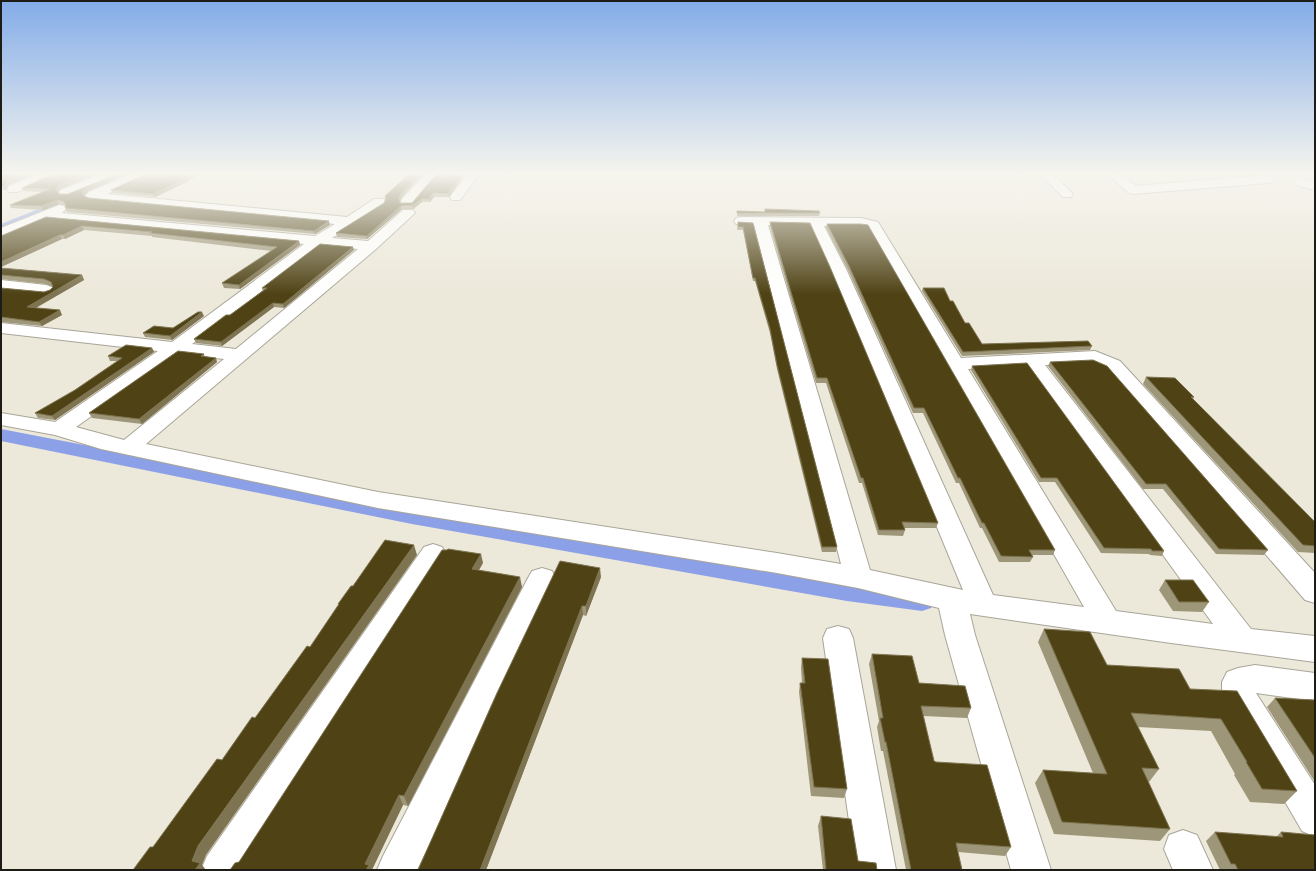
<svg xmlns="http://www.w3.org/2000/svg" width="1316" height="871" font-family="'Source Sans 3',sans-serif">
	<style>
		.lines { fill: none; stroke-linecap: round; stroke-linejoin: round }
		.canal { fill: #8ca0e8; fill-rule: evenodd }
		.minor-casing { stroke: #a9a598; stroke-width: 2 }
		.minor { fill: #fff; fill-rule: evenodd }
		.wall { fill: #9e9678 }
		.shaded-wall { fill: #7e7451 }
		.building { fill: #4f4316; stroke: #7e7451 }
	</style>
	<rect width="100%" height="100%" fill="#ece8da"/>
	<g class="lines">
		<!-- canal -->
		<path class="canal" d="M 114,179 L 118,180 L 119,182 L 118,184 L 1,232 L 1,224 Z
			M 1,429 L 412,508 L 847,581 L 922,591 L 931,594 L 935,601 L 931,608 L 922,611 L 847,601 L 412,524 L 1,441 Z"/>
		<!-- minor casing -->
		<g class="minor-casing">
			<path id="minor" d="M 1,172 L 15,172 L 1,180 Z
				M 44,172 L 60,172 L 59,174 L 17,192 L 9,192 L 7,189 L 9,186 Z
				M 136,172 L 152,172 L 151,174 L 107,194 L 347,217 L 374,199 L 384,199 L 385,202 L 384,205 L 332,238 L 368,241 L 403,210 L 413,210 L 415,213 L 376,249 L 146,444 L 378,492 L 777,553 L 841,564 L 754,225 L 736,224 L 734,221 L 736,218 L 741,217 L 861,218 L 878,222 L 961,358 L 1095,351 L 1120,361 L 1315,573 L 1315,603 L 1305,600 L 1106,369 L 1092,363 L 1045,365 L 1251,629 L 1315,636 L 1315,662 L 1171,643 L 970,614 L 975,635 L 1051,870 L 1011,870 L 945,635 L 939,608 L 858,588 L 777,573 L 378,508 L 101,449 L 55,435 L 1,425 L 1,413 L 55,422 L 158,351 L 1,333 L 1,323 L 172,342 L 304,244 L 46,219 L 1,237 L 1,228 L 59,205 L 64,206 L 66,209 L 62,213 L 315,236 L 335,224 L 91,200 L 87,199 L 85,196 L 89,192 ZM 768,225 L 810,226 L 831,271 L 963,590 L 870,570 ZM 824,226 L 861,226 L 868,228 L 1084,607 L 993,595 L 847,271 ZM 321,246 L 358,249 L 236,349 L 192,344 ZM 179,354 L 224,359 L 124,440 L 76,427 ZM 1026,366 L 1213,624 L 1116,611 L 968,369 Z
				M 428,172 L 440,172 L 412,205 L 402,205 L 401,202 L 402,199 Z
				M 469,172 L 481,172 L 460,200 L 452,200 L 450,197 Z
				M 1038,172 L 1050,172 L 1073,194 L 1071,197 L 1063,197 Z
				M 1105,172 L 1118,172 L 1136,186 L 1268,175 L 1272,176 L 1274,179 L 1272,182 L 1268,183 L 1133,194 L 1129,193 Z
				M 105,173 L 109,174 L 111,177 L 109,180 L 69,196 L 61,196 L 59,193 L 61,190 Z
				M 1300,178 L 1315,182 L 1315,190 L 1296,185 L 1294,182 L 1296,179 Z
				M 1,280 L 46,285 L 52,287 L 54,290 L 52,293 L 46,295 L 1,290 Z
				M 433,544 L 442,547 L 446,554 L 442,561 L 244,870 L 201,870 L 207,856 L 424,547 Z
				M 542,568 L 552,571 L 556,578 L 417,870 L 377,870 L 383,856 L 528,578 L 532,571 Z
				M 838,626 L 849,629 L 853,638 L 896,870 L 856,870 L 823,638 L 827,629 Z
				M 1255,665 L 1315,673 L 1315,701 L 1256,693 L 1315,785 L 1315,837 L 1302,831 L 1222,693 L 1222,682 L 1227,672 L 1238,668 Z
				M 1183,830 L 1197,835 L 1213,870 L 1173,870 L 1164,849 L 1169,835 Z"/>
		</g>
		<!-- minor -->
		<use href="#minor" class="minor"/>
	</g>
	<!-- wall -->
	<path class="wall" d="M 9,172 L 39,172 L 8,185 L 6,190 L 1,190 L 1,176 Z
		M 57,172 L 102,172 L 60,189 L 58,193 L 59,194 L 68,194 L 108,178 L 111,175 L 110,173 L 108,172 L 131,172 L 88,191 L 84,196 L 89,198 L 330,225 L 315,234 L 68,212 L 67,211 L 66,211 L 65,207 L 66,206 L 65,205 L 59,204 L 43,210 L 11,208 L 10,205 L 43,192 L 23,191 L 22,188 Z
		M 150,172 L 204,172 L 188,180 L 189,181 L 155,197 L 113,193 L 111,190 Z
		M 411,172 L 425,172 L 401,198 L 400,202 L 400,203 L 412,203 L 467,172 L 449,197 L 434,197 L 430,202 L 422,202 L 413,209 L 402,209 L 367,239 L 337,237 L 336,233 L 384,203 Z
		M 765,209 L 820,213 L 819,216 L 737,216 L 737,211 L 764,212 Z
		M 46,217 L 299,241 L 300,245 L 240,289 L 224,288 L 222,283 L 272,251 L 152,237 L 152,236 L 84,230 L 65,239 L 62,239 L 1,267 L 1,236 Z
		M 738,222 L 753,223 L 837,547 L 836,552 L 822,552 L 777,369 L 770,333 L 755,281 L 753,281 L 743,230 L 737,230 Z
		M 770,222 L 938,523 L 936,528 L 904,528 L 905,530 L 903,536 L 878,535 L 862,483 L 859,483 L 826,383 L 816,383 L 770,227 Z
		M 827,224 L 1055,550 L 1053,555 L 1032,555 L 1033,557 L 1030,562 L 999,562 L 982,528 L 980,528 L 959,483 L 956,483 L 923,413 L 913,413 L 848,270 L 826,228 Z
		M 354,250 L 284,308 L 274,307 L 222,346 L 196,343 L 194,339 L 230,315 L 263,291 L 262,288 Z
		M 1,268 L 82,275 L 84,280 L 36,308 L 62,315 L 42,326 L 1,322 L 1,288 L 44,292 L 50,290 L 53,287 L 46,284 L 1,279 Z
		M 923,288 L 950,301 L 965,323 L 982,344 L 1092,346 L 1090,350 L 962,356 L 922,291 Z
		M 204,316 L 172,340 L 145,337 L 143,333 L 173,328 Z
		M 152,348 L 154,352 L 55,420 L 38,418 L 35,413 L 75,390 L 117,361 L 110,361 L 108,356 Z
		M 204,354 L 205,357 L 217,362 L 142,424 L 92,418 L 89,413 Z
		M 1050,362 L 1268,550 L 1264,555 L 1216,554 L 1163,489 L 1143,489 L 1048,366 Z
		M 972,366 L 1164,551 L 1162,556 L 1150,555 L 1149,554 L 1101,553 L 1055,482 L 1039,482 L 971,370 Z
		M 1146,377 L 1194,397 L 1193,399 L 1315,522 L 1315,553 L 1298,552 L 1143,384 Z
		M 483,563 L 479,570 L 522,587 L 408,806 L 403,805 L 371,870 L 239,862 Z
		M 601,577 L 586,616 L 583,615 L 486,870 L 418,870 L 497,693 Z
		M 1165,580 L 1209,602 L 1202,612 L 1173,611 L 1159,590 Z
		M 1044,629 L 1107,665 L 1190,689 L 1297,791 L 1284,804 L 1250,802 L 1234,775 L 1235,774 L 1211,731 L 1138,727 L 1159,769 L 1149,782 L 1148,782 L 1170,829 L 1160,841 L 1054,834 L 1035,783 L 1043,770 L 1093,773 L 1038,642 Z
		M 872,654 L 919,683 L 971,708 L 967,718 L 923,716 L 934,761 L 1011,847 L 1005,856 L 958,852 L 962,870 L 906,870 L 883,751 L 881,751 L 877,727 L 879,721 L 869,664 Z
		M 802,658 L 847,789 L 844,798 L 811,796 L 799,692 L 800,683 L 802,683 L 801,668 Z
		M 1275,698 L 1315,700 L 1315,782 L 1267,707 Z
		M 821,816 L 858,861 L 877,870 L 823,870 L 818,826 Z
		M 1215,832 L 1276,837 L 1281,832 L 1315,870 L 1220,870 L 1206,841 Z"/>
	<!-- shaded-wall -->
	<path class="shaded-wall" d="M 29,172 L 39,172 L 8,185 L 6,190 L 4,187 L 7,181 Z
		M 92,172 L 102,172 L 60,189 L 58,194 L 56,190 L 59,185 Z
		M 122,172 L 131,172 L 88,191 L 84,196 L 82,192 L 87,187 Z
		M 196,172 L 204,172 L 188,180 L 189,181 L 155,197 L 153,194 Z
		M 422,172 L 425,172 L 401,198 L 400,202 L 399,199 L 400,195 Z
		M 464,172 L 467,172 L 449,197 L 448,194 Z
		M 433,193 L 434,197 L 430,202 L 429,199 Z
		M 422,199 L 422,202 L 413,209 L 413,205 Z
		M 58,200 L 59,204 L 43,210 L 41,206 Z
		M 401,206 L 402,209 L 367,239 L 367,236 Z
		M 329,221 L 330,225 L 315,234 L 314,231 Z
		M 82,226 L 84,230 L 65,239 L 63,235 Z
		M 60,235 L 62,239 L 1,267 L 1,262 Z
		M 299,241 L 300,245 L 240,289 L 239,285 Z
		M 353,247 L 354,250 L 284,308 L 283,304 Z
		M 82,275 L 84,280 L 30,311 L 27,307 Z
		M 273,303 L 274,307 L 222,346 L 221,342 Z
		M 60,310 L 62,315 L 42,326 L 39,322 Z
		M 202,312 L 204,316 L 172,340 L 170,336 Z
		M 152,348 L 154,352 L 55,420 L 52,416 Z
		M 216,358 L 217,362 L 142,424 L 139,419 Z
		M 414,545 L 417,555 L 206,855 L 202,865 L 206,870 L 195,870 L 192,861 L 198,846 Z
		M 481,554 L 483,563 L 474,578 L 472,569 Z
		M 600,568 L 601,577 L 586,616 L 586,606 Z
		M 520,577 L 522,587 L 408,806 L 404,796 Z
		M 582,606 L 583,615 L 486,870 L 480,870 Z
		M 399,795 L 403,805 L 372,870 L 366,870 L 365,864 Z"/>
	<!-- building -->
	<path class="building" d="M 9,172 L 29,172 L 7,181 L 4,187 L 1,186 L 1,176 Z
		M 57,172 L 92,172 L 59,185 L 56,190 L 59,194 L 68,194 L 108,178 L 111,175 L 110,172 L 122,172 L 87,187 L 82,192 L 84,196 L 89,198 L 329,221 L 314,231 L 66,208 L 68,208 L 65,207 L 66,206 L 64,202 L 58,200 L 41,206 L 10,205 L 50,189 L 22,188 Z
		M 150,172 L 196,172 L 185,178 L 187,178 L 153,194 L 111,190 Z
		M 411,172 L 422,172 L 400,195 L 399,199 L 400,203 L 412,203 L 438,172 L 464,172 L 448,194 L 433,193 L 429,199 L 422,199 L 413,205 L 401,206 L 367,236 L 336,233 L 384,203 L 386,199 L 385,196 Z
		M 765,209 L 819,211 L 820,213 L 737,213 L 737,211 L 765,212 Z
		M 46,217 L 299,241 L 239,285 L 222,283 L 277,247 L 150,233 L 152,232 L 82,226 L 63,235 L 60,235 L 1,262 L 1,236 Z
		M 738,222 L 753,223 L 837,547 L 822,547 L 777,365 L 770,329 L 755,278 L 753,278 L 743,227 L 738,227 Z
		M 770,222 L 810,223 L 830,267 L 938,523 L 902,522 L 905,530 L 879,530 L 863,478 L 861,478 L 827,378 L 817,378 Z
		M 827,224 L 861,224 L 868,225 L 1055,550 L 1029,550 L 1033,557 L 1001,556 L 984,523 L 982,523 L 960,478 L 958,478 L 924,408 L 914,408 L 849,266 Z
		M 320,244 L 353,247 L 283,304 L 273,303 L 221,342 L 194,339 L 226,315 L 230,315 L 267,288 L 262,288 Z
		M 1,268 L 82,275 L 27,307 L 60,310 L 39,322 L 1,317 L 1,288 L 44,292 L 50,290 L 53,287 L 51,282 L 44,279 L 1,275 Z
		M 923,288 L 944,288 L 950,301 L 953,301 L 965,323 L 969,323 L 982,344 L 1088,341 L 1092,346 L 963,352 Z
		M 198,312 L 202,312 L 170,336 L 143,333 L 154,326 L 173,328 Z
		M 126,345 L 152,348 L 52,416 L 35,413 L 75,390 L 122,358 L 108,356 Z
		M 178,351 L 204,354 L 201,356 L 216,358 L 139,419 L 89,413 Z
		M 1093,360 L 1107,366 L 1268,550 L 1219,549 L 1166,484 L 1146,484 L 1050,362 Z
		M 1027,363 L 1164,551 L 1152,551 L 1151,549 L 1104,548 L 1057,478 L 1041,478 L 972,366 Z
		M 1146,377 L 1175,378 L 1194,397 L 1191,397 L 1315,522 L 1315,546 L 1303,545 Z
		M 385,540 L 414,545 L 198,846 L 192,861 L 200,863 L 195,870 L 133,870 L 150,847 L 153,847 L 217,759 L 222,760 L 252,717 L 255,718 L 307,646 L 310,647 L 339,604 L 338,604 L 351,586 L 353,586 Z
		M 448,549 L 481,554 L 472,569 L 520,577 L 404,796 L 399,795 L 365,864 L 369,865 L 366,870 L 230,870 L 235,863 L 239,862 L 442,550 L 447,550 Z
		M 560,561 L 600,568 L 586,606 L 582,606 L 480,870 L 418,870 L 497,693 Z
		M 1165,580 L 1193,580 L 1209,602 L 1179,602 Z
		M 1044,629 L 1090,632 L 1107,665 L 1179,669 L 1190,689 L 1237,691 L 1297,791 L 1262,789 L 1246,762 L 1247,762 L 1221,719 L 1131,713 L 1159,769 L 1142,768 L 1170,829 L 1062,822 L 1043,770 L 1107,774 Z
		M 872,654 L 912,656 L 919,683 L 965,686 L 971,708 L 921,706 L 934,761 L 936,762 L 987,765 L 1011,847 L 956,843 L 962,870 L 911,870 L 886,742 L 885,742 L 880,718 L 883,718 Z
		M 802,658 L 828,659 L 847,789 L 814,787 L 800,683 L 805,683 Z
		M 1275,698 L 1315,700 L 1315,758 Z
		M 821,816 L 851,819 L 858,861 L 876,863 L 877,870 L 826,870 Z
		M 1215,832 L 1283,837 L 1281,832 L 1315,835 L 1315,870 L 1238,870 L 1235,864 L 1231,864 Z"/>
	<!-- sky -->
	<linearGradient id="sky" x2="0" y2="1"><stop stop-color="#83ace8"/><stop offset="0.59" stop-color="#f6f5ee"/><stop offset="1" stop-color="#f6f5ee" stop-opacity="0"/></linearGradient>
	<rect width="1316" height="294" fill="url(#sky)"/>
	<!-- border -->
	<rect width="1316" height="871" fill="none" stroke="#1d1c17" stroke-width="4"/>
</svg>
